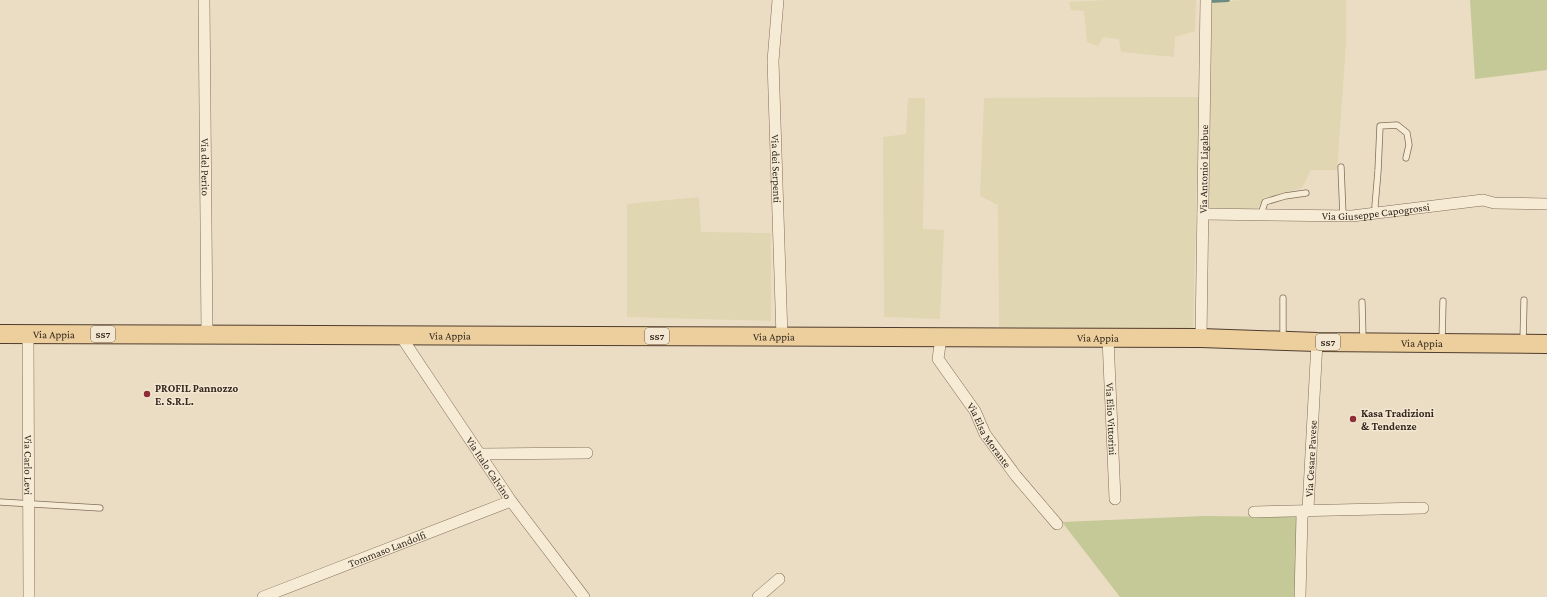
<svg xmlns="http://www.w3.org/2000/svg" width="1547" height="597" font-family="'Crimson Pro',serif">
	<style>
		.farmland { fill: #e0d6b1 }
		.green { fill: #c5c897 }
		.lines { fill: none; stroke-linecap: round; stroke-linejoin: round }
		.stream { stroke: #6c8b82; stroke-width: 4 }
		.service-casing { stroke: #836e5b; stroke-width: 7 }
		.minor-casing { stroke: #836e5b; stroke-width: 12 }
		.primary-casing { stroke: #513d2f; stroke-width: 20 }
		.service { stroke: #f6ebd5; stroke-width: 5.5 }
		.minor { stroke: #f6ebd5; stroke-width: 11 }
		.primary { stroke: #eccf9d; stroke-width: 18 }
		.poi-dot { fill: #8e2f35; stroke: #f3e7d2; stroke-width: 1.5 }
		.labels { text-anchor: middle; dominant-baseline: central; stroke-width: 3; stroke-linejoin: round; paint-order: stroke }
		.shield { fill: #f3e7d2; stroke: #6d6154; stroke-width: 1 }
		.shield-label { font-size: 10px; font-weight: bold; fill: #34281e }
		.street-label { font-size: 11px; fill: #34281e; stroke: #f3e7d2 }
		.poi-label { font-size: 11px; font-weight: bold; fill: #34281e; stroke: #f3e7d2; text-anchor: start }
	</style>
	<rect width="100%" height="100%" fill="#ebddc3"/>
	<!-- farmland -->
	<path class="farmland" d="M 1107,0 L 1196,0 L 1195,31 L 1175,37 L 1174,57 L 1121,52 L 1119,39 L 1103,37 L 1098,46 L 1087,42 L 1084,11 L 1071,10 L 1069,2 Z
		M 1245,0 L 1346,0 L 1346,44 L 1337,170 L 1311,170 L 1302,188 L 1264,198 L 1256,211 L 1207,209 L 1211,2 Z
		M 1199,97 L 1193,329 L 999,327 L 998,205 L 980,196 L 984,98 Z
		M 908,98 L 925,98 L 923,229 L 944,230 L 940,319 L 884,317 L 883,137 L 906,134 Z
		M 699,197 L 701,232 L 771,233 L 771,321 L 627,317 L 627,204 Z"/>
	<!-- green -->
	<path class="green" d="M 1470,0 L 1547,0 L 1547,70 L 1475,79 Z
		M 1204,516 L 1298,517 L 1297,597 L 1120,597 L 1062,522 Z"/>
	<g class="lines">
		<!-- stream -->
		<path class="stream" d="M 1210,1 L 1228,0"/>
		<!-- service casing -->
		<g class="service-casing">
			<path id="service" d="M 1341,167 L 1343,216
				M 1376,213 L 1375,206 L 1378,171 L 1380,126 L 1397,125 L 1407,133 L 1409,145 L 1406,158
				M 1262,215 L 1262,211 L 1265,202 L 1285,196 L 1306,193
				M 1362,302 L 1363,340
				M 1283,339 L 1283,298
				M 1442,341 L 1443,301
				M 1523,342 L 1524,300
				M 0,502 L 100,508"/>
		</g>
		<!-- minor casing -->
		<g class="minor-casing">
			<g id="minor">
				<path id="s1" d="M 204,0 L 207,334"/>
				<path id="s2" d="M 778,0 L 773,61 L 782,337"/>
				<path id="s3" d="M 1203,214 L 1352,216 L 1483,200 L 1494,203 L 1547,204"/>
				<path id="s4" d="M 28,334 L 29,597"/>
				<path id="s5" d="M 400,335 L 511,501 L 584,597"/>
				<path id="s6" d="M 941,338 L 938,359 L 975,411 L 985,434 L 1016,476 L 1057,524"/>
				<path id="s7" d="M 1201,338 L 1206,0"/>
				<path id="s8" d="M 1108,339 L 1115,499"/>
				<path d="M 479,454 L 587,453"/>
				<path d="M 1254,512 L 1423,508"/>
				<path id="s9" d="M 263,597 L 511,501"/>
				<path d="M 758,597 L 779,579"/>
				<path id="s10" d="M 1300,597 L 1302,515 L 1308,509 L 1317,342"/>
			</g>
		</g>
		<!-- primary casing -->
		<g class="primary-casing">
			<g id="primary">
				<path id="s11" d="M 0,334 L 1201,338 L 1317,342 L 1547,344"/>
			</g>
		</g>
		<!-- service -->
		<use href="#service" class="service"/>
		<!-- minor -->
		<use href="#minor" class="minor"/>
		<!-- primary -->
		<use href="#primary" class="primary"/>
	</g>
	<!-- markers -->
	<g class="poi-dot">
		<circle cx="147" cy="394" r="4"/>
		<circle cx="1353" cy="419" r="4"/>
	</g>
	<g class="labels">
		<!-- shield labels -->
		<g class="shield">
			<rect x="91" y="326" width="24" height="16" rx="3"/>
			<rect x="645" y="328" width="24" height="16" rx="3"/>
			<rect x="1316" y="334" width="24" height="16" rx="3"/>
		</g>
		<g class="shield-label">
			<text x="103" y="334">SS7</text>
			<text x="657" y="336">SS7</text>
			<text x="1328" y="342">SS7</text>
		</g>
		<!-- street labels -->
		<g class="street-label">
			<text stroke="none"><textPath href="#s1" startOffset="167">Via del Perito</textPath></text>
			<text stroke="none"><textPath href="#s2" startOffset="169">Via dei Serpenti</textPath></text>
			<text stroke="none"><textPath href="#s7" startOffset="169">Via Antonio Ligabue</textPath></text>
			<text stroke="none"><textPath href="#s3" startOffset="173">Via Giuseppe Capogrossi</textPath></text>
			<text stroke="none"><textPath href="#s11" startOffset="54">Via Appia</textPath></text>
			<text stroke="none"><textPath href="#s11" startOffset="450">Via Appia</textPath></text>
			<text stroke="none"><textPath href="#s11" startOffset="774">Via Appia</textPath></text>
			<text stroke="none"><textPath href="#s11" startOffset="1098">Via Appia</textPath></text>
			<text stroke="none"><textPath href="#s11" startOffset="1422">Via Appia</textPath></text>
			<text stroke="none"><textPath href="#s8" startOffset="80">Via Elio Vittorini</textPath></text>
			<text stroke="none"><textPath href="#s6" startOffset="113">Via Elsa Morante</textPath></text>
			<text stroke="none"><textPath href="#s10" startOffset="141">Via Cesare Pavese</textPath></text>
			<text stroke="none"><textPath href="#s4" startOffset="131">Via Carlo Levi</textPath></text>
			<text stroke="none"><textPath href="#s5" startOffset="160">Via Italo Calvino</textPath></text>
			<text stroke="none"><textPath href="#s9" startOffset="133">Tommaso Landolfi</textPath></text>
		</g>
		<!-- poi labels -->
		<g class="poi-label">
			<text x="155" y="388">PROFIL Pannozzo<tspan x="155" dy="13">E. S.R.L.</tspan></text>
			<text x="1361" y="413">Kasa Tradizioni<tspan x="1361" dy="13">&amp; Tendenze</tspan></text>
		</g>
	</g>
</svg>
